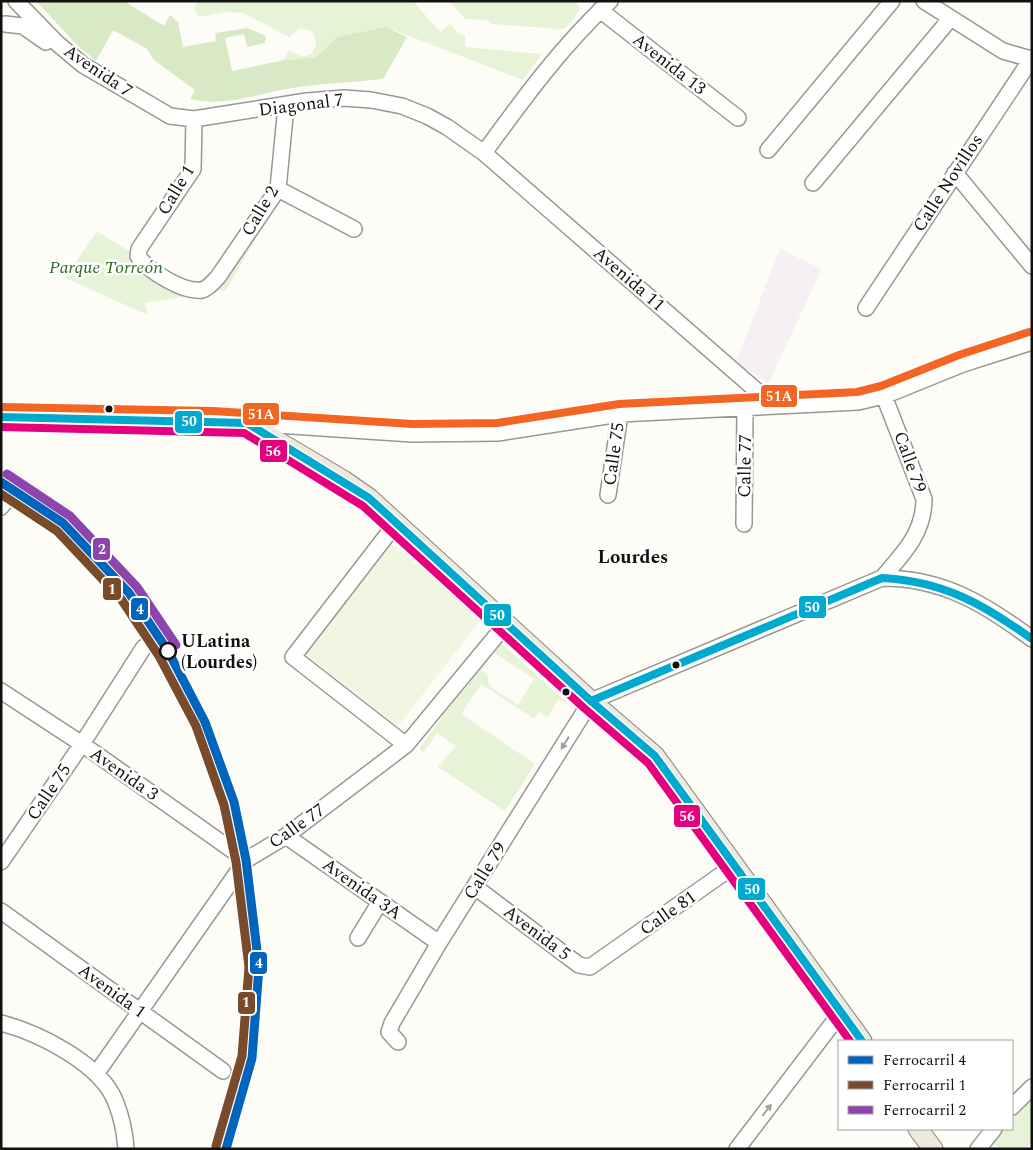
<svg xmlns="http://www.w3.org/2000/svg" width="1033" height="1150" font-family="Spectral,serif">
	<style>
		.industrial { fill: #f5f0f3 }
		.green { fill: #e7f3d7; fill-rule: evenodd }
		.forest { fill: #d8eac5 }
		.pitch { fill: #f0f6e1 }
		.lines { fill: none; stroke-linecap: round; stroke-linejoin: round }
		.minor-casing { stroke: #979795; stroke-width: 18 }
		.major-casing { stroke: #858482; stroke-width: 21 }
		.minor { stroke: #fffffe; stroke-width: 15 }
		.major { stroke: #ede9dc; stroke-width: 19 }
		.bus-1-casing { stroke: #fff; stroke-width: 11 }
		.bus-2-casing { stroke: #fff; stroke-width: 11 }
		.bus-3-casing { stroke: #fff; stroke-width: 11 }
		.bus-1 { stroke: #00a9ce; stroke-width: 8 }
		.bus-2 { stroke: #e5007d; stroke-width: 8 }
		.bus-3 { stroke: #f26522; stroke-width: 8 }
		.rail-1-casing { stroke: #fff; stroke-width: 12 }
		.rail-2-casing { stroke: #fff; stroke-width: 12 }
		.rail-3-casing { stroke: #fff; stroke-width: 12 }
		.rail-1 { stroke: #0065bd; stroke-width: 9 }
		.rail-2 { stroke: #7a4b2a; stroke-width: 9 }
		.rail-3 { stroke: #8e44ad; stroke-width: 9 }
		.oneway { fill: #a0a09f }
		.bus-dot { fill: #111; stroke: #fff; stroke-width: 2 }
		.stop-dot { fill: #fff; stroke: #111; stroke-width: 2.5 }
		.labels { text-anchor: middle; dominant-baseline: central; stroke-width: 5; stroke-linejoin: round; paint-order: stroke }
		.street-label { font-size: 18px; fill: #111; stroke: #fff }
		.park-label { font-size: 18px; font-style: italic; fill: #2f6b1f; stroke: #fff }
		.stop-label { font-size: 18px; font-weight: bold; fill: #111; stroke: #fff; text-anchor: start }
		.neighbourhood-label { font-size: 19px; font-weight: bold; fill: #111; stroke: #fff }
		.line-badge { stroke: #fff; stroke-width: 2 }
		.badge-label { font-size: 14px; text-anchor: middle; font-weight: bold; fill: #fff }
	</style>
	<rect width="100%" height="100%" fill="#fdfcf7"/>
	<!-- industrial -->
	<path class="industrial" d="M 780,249 L 822,269 L 768,384 L 736,362 Z"/>
	<!-- green -->
	<path class="green" d="M 198,1 L 413,1 L 440,32 L 450,24 L 459,34 L 465,36 L 465,47 L 542,54 L 523,80 L 386,27 L 337,37 L 316,57 L 284,60 L 289,50 L 302,57 L 311,54 C 317,45 318,38 310,30 L 299,29 L 289,37 L 243,13 L 225,12 L 199,17 L 194,8 Z
		M 449,1 L 574,1 L 581,8 C 571,21 567,34 550,28 L 491,24 L 486,20 L 465,19 Z
		M 261,230 L 226,290 L 145,303 L 148,315 L 65,278 L 97,231 L 132,253 C 133,267 143,274 154,282 C 169,293 203,298 217,285 C 233,272 248,247 261,230 Z
		M 496,643 L 501,643 L 572,707 L 559,699 L 547,717 L 539,711 L 534,719 L 481,684 L 461,714 L 535,764 L 505,811 L 438,767 L 456,746 L 437,733 L 424,752 L 419,749 ZM 493,652 L 534,679 L 518,705 L 489,686 L 487,674 L 482,670 Z
		M 1032,1096 L 1032,1143 L 1025,1149 L 1000,1149 L 993,1142 L 1004,1129 L 1012,1129 L 1012,1119 Z"/>
	<!-- forest -->
	<path class="forest" d="M 36,1 L 124,1 L 164,26 L 170,15 L 178,22 L 183,47 L 216,41 L 215,33 L 247,28 L 266,36 L 265,43 L 247,47 L 244,34 L 225,38 L 232,71 L 284,60 L 316,57 L 337,37 L 386,27 L 407,37 L 383,79 C 350,83 318,83 286,89 C 255,95 222,107 190,99 L 195,90 L 154,60 L 147,49 L 113,30 L 96,61 L 77,45 Z"/>
	<!-- pitch -->
	<path class="pitch" d="M 392,544 L 484,616 L 398,726 L 306,654 Z"/>
	<g class="lines">
		<!-- minor casing -->
		<g class="minor-casing">
			<path id="minor" d="M 16,1 L 58,44 L 83,65 L 170,116 L 194,119 L 307,101 L 344,98 L 371,100 L 402,106 L 427,116 L 447,127 L 484,153 L 773,405
				M 924,1 L 1003,51 L 1031,59
				M 600,10 L 738,118
				M 5,24 L 23,26 L 46,42
				M 194,119 L 193,169 L 139,249 L 138,256 C 148,271 184,293 202,290 C 209,288 213,282 218,277 L 278,189 L 286,106
				M 768,150 L 892,1
				M 484,153 C 523,99 561,47 610,1
				M 955,173 L 1032,266
				M 813,183 L 950,19
				M 278,189 L 354,229
				M 866,308 L 1032,58
				M 248,423 L 412,434 L 498,433 L 620,414 L 858,402 L 884,396 L 963,364 L 1032,342
				M 608,495 L 620,414
				M 1,507 L 9,496
				M 397,522 L 293,657 L 406,745
				M 744,524 L 745,408
				M 882,578 C 903,554 924,533 924,499 L 884,396
				M 1,691 L 82,744 L 246,860
				M 286,836 L 439,943
				M 1,862 L 82,744 L 144,647
				M 475,887 L 579,965 L 590,967 L 735,865
				M 1,911 L 223,1071
				M 358,938 L 380,902
				M 1,1023 C 39,1033 102,1064 116,1103 C 122,1118 125,1134 126,1149
				M 398,1042 L 389,1032 L 392,1023 L 439,943 L 591,701 L 882,578 C 943,578 985,604 1032,639
				M 96,1074 L 246,860 L 286,836 L 406,745 L 506,624
				M 1012,1107 L 1032,1087
				M 737,1149 L 842,1011
				M 978,1149 L 994,1129"/>
		</g>
		<!-- major casing -->
		<g class="major-casing">
			<path id="major" d="M 1,417 L 247,423 L 343,480 L 369,498 L 591,701 L 655,756 L 862,1041
				M 918,1129 L 933,1149"/>
		</g>
		<!-- minor -->
		<use href="#minor" class="minor"/>
		<!-- major -->
		<use href="#major" class="major"/>
		<!-- bus-1 casing -->
		<g class="bus-1-casing">
			<path id="bus-1" d="M 1,417 L 247,423 L 369,498 L 591,701 L 655,756 L 862,1041
				M 591,701 L 882,578 C 943,581 983,604 1032,639"/>
		</g>
		<!-- bus-2 casing -->
		<g class="bus-2-casing">
			<path id="bus-2" d="M 1,427 L 244,433 L 363,506 L 584,708 L 648,763 L 850,1041"/>
		</g>
		<!-- bus-3 casing -->
		<g class="bus-3-casing">
			<path id="bus-3" d="M 1,407 L 213,411 L 412,424 L 497,423 L 619,404 L 857,392 L 881,386 L 959,355 L 1029,332"/>
		</g>
		<!-- bus-1 -->
		<use href="#bus-1" class="bus-1"/>
		<!-- bus-2 -->
		<use href="#bus-2" class="bus-2"/>
		<!-- bus-3 -->
		<use href="#bus-3" class="bus-3"/>
		<!-- rail-1 casing -->
		<g class="rail-1-casing">
			<path id="rail-1" d="M 1,482 L 63,523 L 129,593 L 168,651 L 205,722 L 234,802 L 246,860 L 259,967 L 252,1058 L 226,1149"/>
		</g>
		<!-- rail-2 casing -->
		<g class="rail-2-casing">
			<path id="rail-2" d="M 1,494 L 57,531 L 121,599 L 159,656 L 196,726 L 224,805 L 236,862 L 249,967 L 242,1056 L 216,1146"/>
		</g>
		<!-- rail-3 casing -->
		<g class="rail-3-casing">
			<path id="rail-3" d="M 7,474 L 70,516 L 137,587 L 176,645"/>
		</g>
		<!-- rail-1 -->
		<use href="#rail-1" class="rail-1"/>
		<!-- rail-2 -->
		<use href="#rail-2" class="rail-2"/>
		<!-- rail-3 -->
		<use href="#rail-3" class="rail-3"/>
	</g>
	<!-- one-way arrows -->
	<defs><path id="oneway-solid" d="M-6-.8H1V-3.2L6.5 0L1 3.2V.8H-6Z" transform="scale(1.25)"/></defs>
	<g class="oneway">
		<use href="#oneway-solid" transform="translate(565 743) rotate(122)"/>
		<use href="#oneway-solid" transform="translate(767 1110) rotate(-53)"/>
	</g>
	<!-- markers -->
	<g class="bus-dot">
		<circle cx="109" cy="409" r="4.5"/>
		<circle cx="676" cy="665" r="4.5"/>
		<circle cx="566" cy="692" r="4.5"/>
	</g>
	<circle class="stop-dot" cx="168" cy="651" r="8"/>
	<g class="labels">
		<!-- street labels -->
		<g class="street-label">
			<text transform="translate(669 64) rotate(38)">Avenida 13</text>
			<text transform="translate(98 71) rotate(34)">Avenida 7</text>
			<text transform="translate(301 105) rotate(-7)">Diagonal 7</text>
			<text transform="translate(948 183) rotate(-57)">Calle Novillos</text>
			<text transform="translate(176 190) rotate(-59)">Calle 1</text>
			<text transform="translate(260 211) rotate(-59)">Calle 2</text>
			<text transform="translate(629 279) rotate(41)">Avenida 11</text>
			<text transform="translate(614 454) rotate(-82)">Calle 75</text>
			<text transform="translate(910 462) rotate(70)">Calle 79</text>
			<text transform="translate(745 466) rotate(-89)">Calle 77</text>
			<text transform="translate(124 774) rotate(35)">Avenida 3</text>
			<text transform="translate(49 792) rotate(-56)">Calle 75</text>
			<text transform="translate(297 826) rotate(-35)">Calle 77</text>
			<text transform="translate(485 871) rotate(-58)">Calle 79</text>
			<text transform="translate(362 889) rotate(35)">Avenida 3A</text>
			<text transform="translate(668 913) rotate(-35)">Calle 81</text>
			<text transform="translate(537 933) rotate(37)">Avenida 5</text>
			<text transform="translate(112 991) rotate(36)">Avenida 1</text>
		</g>
		<!-- park labels -->
		<g class="park-label">
			<text x="106" y="267">Parque Torreón</text>
		</g>
		<!-- stop labels -->
		<g class="stop-label">
			<text x="181" y="641">ULatina<tspan x="181" dy="21">(Lourdes)</tspan></text>
		</g>
		<!-- neighbourhood labels -->
		<g class="neighbourhood-label">
			<text x="633" y="557">Lourdes</text>
		</g>
	</g>
	<g class="line-badge">
		<rect x="760" y="384" width="38" height="24" rx="5" fill="#f26522"/>
		<rect x="242" y="402" width="38" height="24" rx="5" fill="#f26522"/>
		<rect x="174" y="410" width="29" height="24" rx="5" fill="#00a9ce"/>
		<rect x="259" y="439" width="29" height="24" rx="5" fill="#e5007d"/>
		<rect x="92" y="537" width="19" height="24" rx="5" fill="#8e44ad"/>
		<rect x="102" y="577" width="20" height="24" rx="5" fill="#7a4b2a"/>
		<rect x="798" y="595" width="29" height="24" rx="5" fill="#00a9ce"/>
		<rect x="130" y="597" width="19" height="24" rx="5" fill="#0065bd"/>
		<rect x="483" y="603" width="29" height="24" rx="5" fill="#00a9ce"/>
		<rect x="673" y="804" width="28" height="24" rx="5" fill="#e5007d"/>
		<rect x="737" y="877" width="29" height="24" rx="5" fill="#00a9ce"/>
		<rect x="249" y="951" width="19" height="24" rx="5" fill="#0065bd"/>
		<rect x="237" y="991" width="19" height="24" rx="5" fill="#7a4b2a"/>
	</g>
	<g class="badge-label">
		<text x="779" y="401">51A</text>
		<text x="261" y="419">51A</text>
		<text x="189" y="426">50</text>
		<text x="273" y="456">56</text>
		<text x="102" y="554">2</text>
		<text x="112" y="594">1</text>
		<text x="812" y="612">50</text>
		<text x="140" y="614">4</text>
		<text x="497" y="620">50</text>
		<text x="687" y="821">56</text>
		<text x="752" y="894">50</text>
		<text x="259" y="968">4</text>
		<text x="246" y="1007">1</text>
	</g>
	<!-- border -->
	<rect width="1033" height="1150" fill="none" stroke="#111111" stroke-width="5"/>
	<!-- legend -->
	<rect x="838" y="1040" width="175" height="90" fill="#ffffff" stroke="#a0a0a0"/>
	<rect x="848" y="1056" width="25" height="8" fill="#0065bd" stroke="#a0a0a0"/>
	<text x="883" y="1065" font-size="15" fill="#111111">Ferrocarril 4</text>
	<rect x="848" y="1081" width="25" height="8" fill="#7a4b2a" stroke="#a0a0a0"/>
	<text x="883" y="1090" font-size="15" fill="#111111">Ferrocarril 1</text>
	<rect x="848" y="1106" width="25" height="8" fill="#8e44ad" stroke="#a0a0a0"/>
	<text x="883" y="1115" font-size="15" fill="#111111">Ferrocarril 2</text>
</svg>
